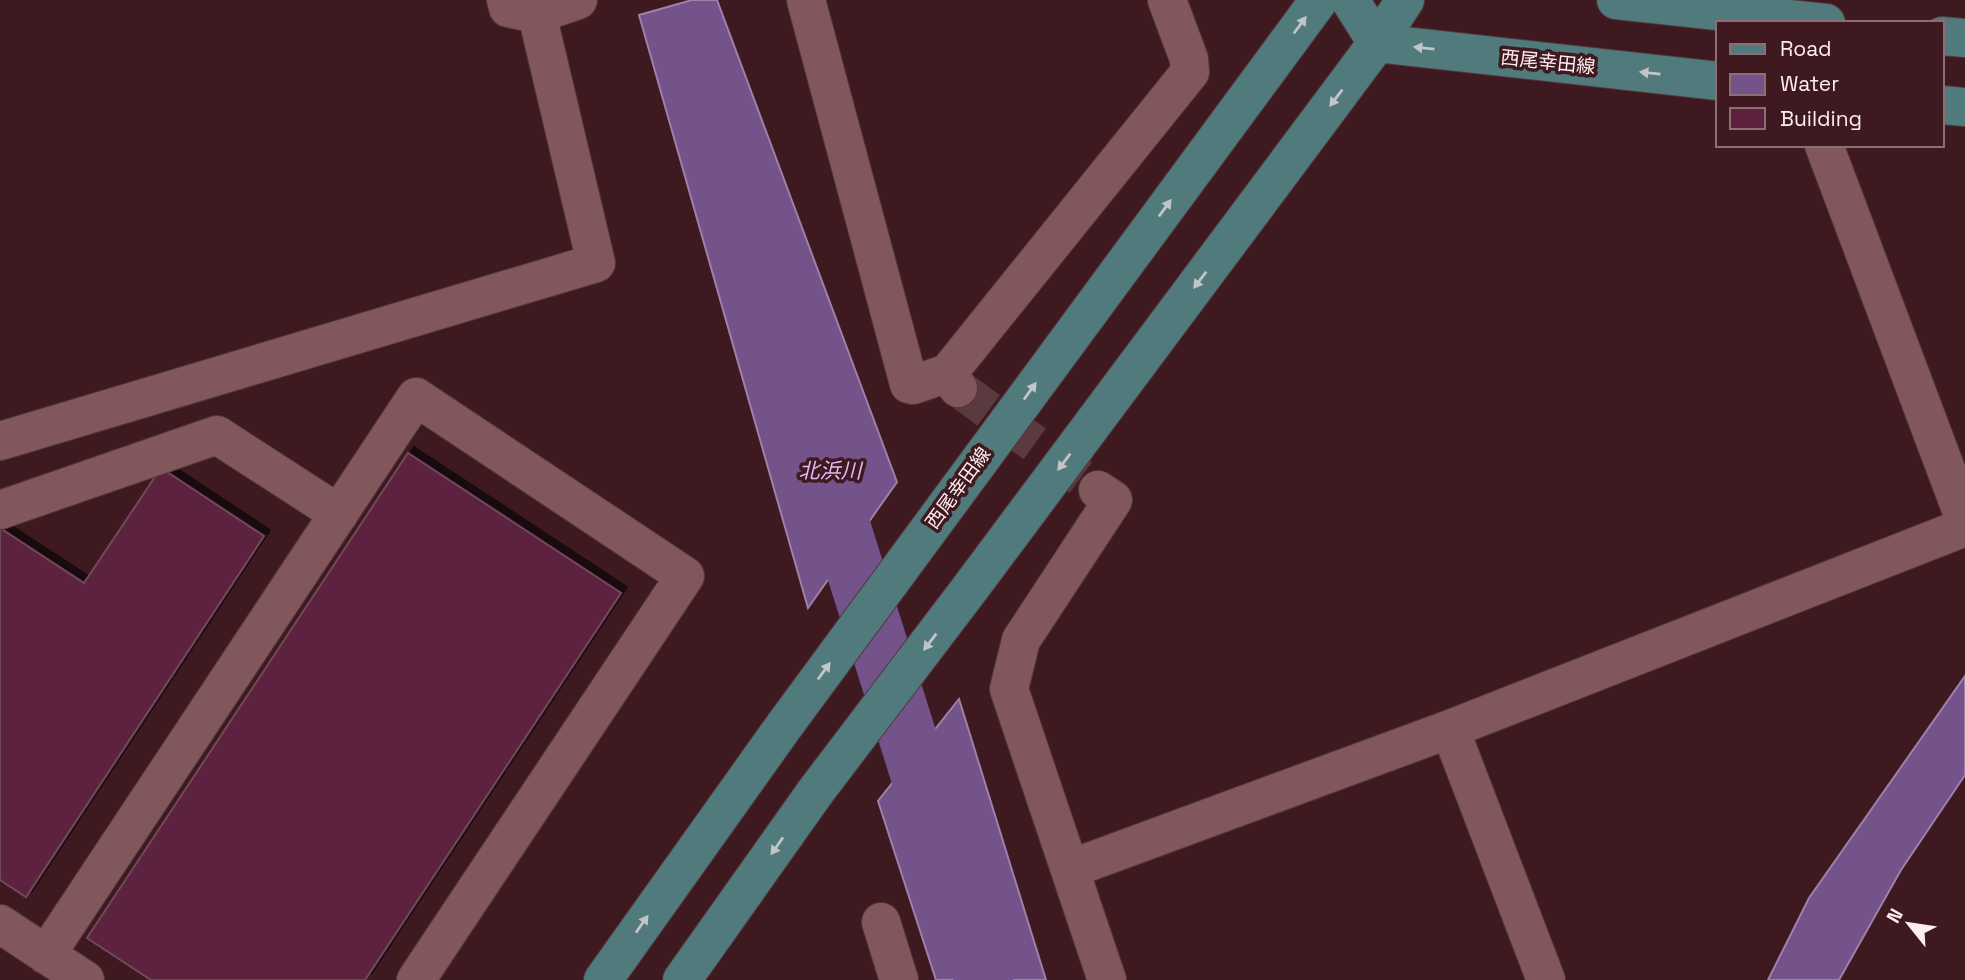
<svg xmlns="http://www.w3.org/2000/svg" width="1965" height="980" font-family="'Space Grotesk','Noto Sans JP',sans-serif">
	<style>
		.water { fill: #74528a; stroke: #9d81a9; stroke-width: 2 }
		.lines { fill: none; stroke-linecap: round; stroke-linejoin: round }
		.river { stroke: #74528a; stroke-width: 58 }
		.building { fill: #5d213f; stroke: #70495a; stroke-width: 2; filter: url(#shadow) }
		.minor-tunnel { stroke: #5b3a3f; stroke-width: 38; stroke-dasharray: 38 19; stroke-linecap: butt }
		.minor-casing { stroke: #53373c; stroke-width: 40 }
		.major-casing { stroke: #53373c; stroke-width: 40 }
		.minor { stroke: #82575c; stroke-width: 38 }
		.major { stroke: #507a7b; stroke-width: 38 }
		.oneway { fill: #c1c5c7 }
		.labels { text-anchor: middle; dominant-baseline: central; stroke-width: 7; stroke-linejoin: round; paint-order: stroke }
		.street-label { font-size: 19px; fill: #feeef0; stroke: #3e1a20 }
		.water-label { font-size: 21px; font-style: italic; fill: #e1b9fb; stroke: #3e1a20 }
	</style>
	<defs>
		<filter id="shadow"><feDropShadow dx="6" dy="-6" stdDeviation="0" flood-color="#0009"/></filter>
	</defs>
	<rect width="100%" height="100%" fill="#3e1a20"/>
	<!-- water -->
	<path class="water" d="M 692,0 L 717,0 L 897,482 L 808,608 L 639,15 Z
		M 1965,676 L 1965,775 L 1901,870 L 1839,980 L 1768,980 L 1809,898 Z
		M 959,699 L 1046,980 L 936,980 L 878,801 Z"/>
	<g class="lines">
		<!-- river -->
		<path class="river" d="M 825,474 L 984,980"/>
	</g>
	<!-- building -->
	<path class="building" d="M 408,453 L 621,593 L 365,980 L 151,980 L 87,938 Z
		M 161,468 L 264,536 L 26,897 L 0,880 L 0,528 L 84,583 Z"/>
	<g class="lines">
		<!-- minor-tunnel -->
		<path class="minor-tunnel" d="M 958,388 L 1098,490"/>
		<!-- minor casing -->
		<g class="minor-casing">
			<path id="minor" d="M 506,0 L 508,8 L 537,14 L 578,0
				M 806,0 L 909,384 L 913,385 L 948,373 L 958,388
				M 1824,145 L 1965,520
				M 948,373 L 1190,72 L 1189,59 L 1167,0
				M 0,441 L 596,263 L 537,14 L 539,0
				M 1098,490 L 1113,500 L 1021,640 L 1009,689 L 1107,980
				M 0,510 L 217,435 L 339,514
				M 1450,729 L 1546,980
				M 1070,869 L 1450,729 L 1965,527
				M 881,922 L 899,980
				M 0,924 L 85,980
				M 46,955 L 416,397 L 685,576 L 416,980"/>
		</g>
		<!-- major casing -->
		<g class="major-casing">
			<path id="major" d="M 1350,0 L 1377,43
				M 1616,0 L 1826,23
				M 1942,36 L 1965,38
				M 1377,43 L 1718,81
				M 1942,105 L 1965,107
				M 603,980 L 784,726 L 1319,0
				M 682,980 L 816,791 L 971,587 L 1377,43 L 1405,0"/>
		</g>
		<!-- minor -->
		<use href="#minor" class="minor"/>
		<!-- major -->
		<use href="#major" class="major"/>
	</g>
	<!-- one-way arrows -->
	<defs><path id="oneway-solid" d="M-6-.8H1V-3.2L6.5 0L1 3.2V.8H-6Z" transform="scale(1.75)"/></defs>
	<g class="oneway">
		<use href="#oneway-solid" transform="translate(1300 25) rotate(-54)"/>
		<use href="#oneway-solid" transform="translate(1424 48) rotate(-174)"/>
		<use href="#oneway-solid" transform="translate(1650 73) rotate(-174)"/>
		<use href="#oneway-solid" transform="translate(1336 98) rotate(127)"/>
		<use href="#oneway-solid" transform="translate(1165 208) rotate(-54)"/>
		<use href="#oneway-solid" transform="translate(1200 280) rotate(127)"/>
		<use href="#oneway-solid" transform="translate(1030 391) rotate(-54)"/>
		<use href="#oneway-solid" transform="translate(1064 462) rotate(127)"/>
		<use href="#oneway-solid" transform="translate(930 642) rotate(127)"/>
		<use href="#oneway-solid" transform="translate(824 671) rotate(-54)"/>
		<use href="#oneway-solid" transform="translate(777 846) rotate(125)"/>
		<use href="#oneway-solid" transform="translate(642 924) rotate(-55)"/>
	</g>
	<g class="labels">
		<!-- street labels -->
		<g class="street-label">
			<text transform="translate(1548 62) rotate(6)">西尾幸田線</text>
			<text transform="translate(958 488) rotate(-54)">西尾幸田線</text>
		</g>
		<!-- water labels -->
		<g class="water-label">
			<text x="830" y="470">北浜川</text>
		</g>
	</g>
	<!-- legend -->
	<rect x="1716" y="21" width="228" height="126" fill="#3e1a20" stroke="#8b6f73" stroke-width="2"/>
	<rect x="1730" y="44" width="35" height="10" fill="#507a7b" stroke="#8b6f73" stroke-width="2"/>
	<text x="1780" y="56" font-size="21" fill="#feeef0">Road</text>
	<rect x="1730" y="74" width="35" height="21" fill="#74528a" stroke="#8b6f73" stroke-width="2"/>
	<text x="1780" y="91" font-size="21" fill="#feeef0">Water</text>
	<rect x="1730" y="108" width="35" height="21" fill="#5d213f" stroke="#8b6f73" stroke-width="2"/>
	<text x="1780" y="126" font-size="21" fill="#feeef0">Building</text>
	<!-- north arrow -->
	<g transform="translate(1909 924) rotate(300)" stroke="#3e1a20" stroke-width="5" paint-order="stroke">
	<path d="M0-5L12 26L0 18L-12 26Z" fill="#feeef0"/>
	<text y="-10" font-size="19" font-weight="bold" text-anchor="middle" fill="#feeef0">N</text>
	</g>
</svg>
